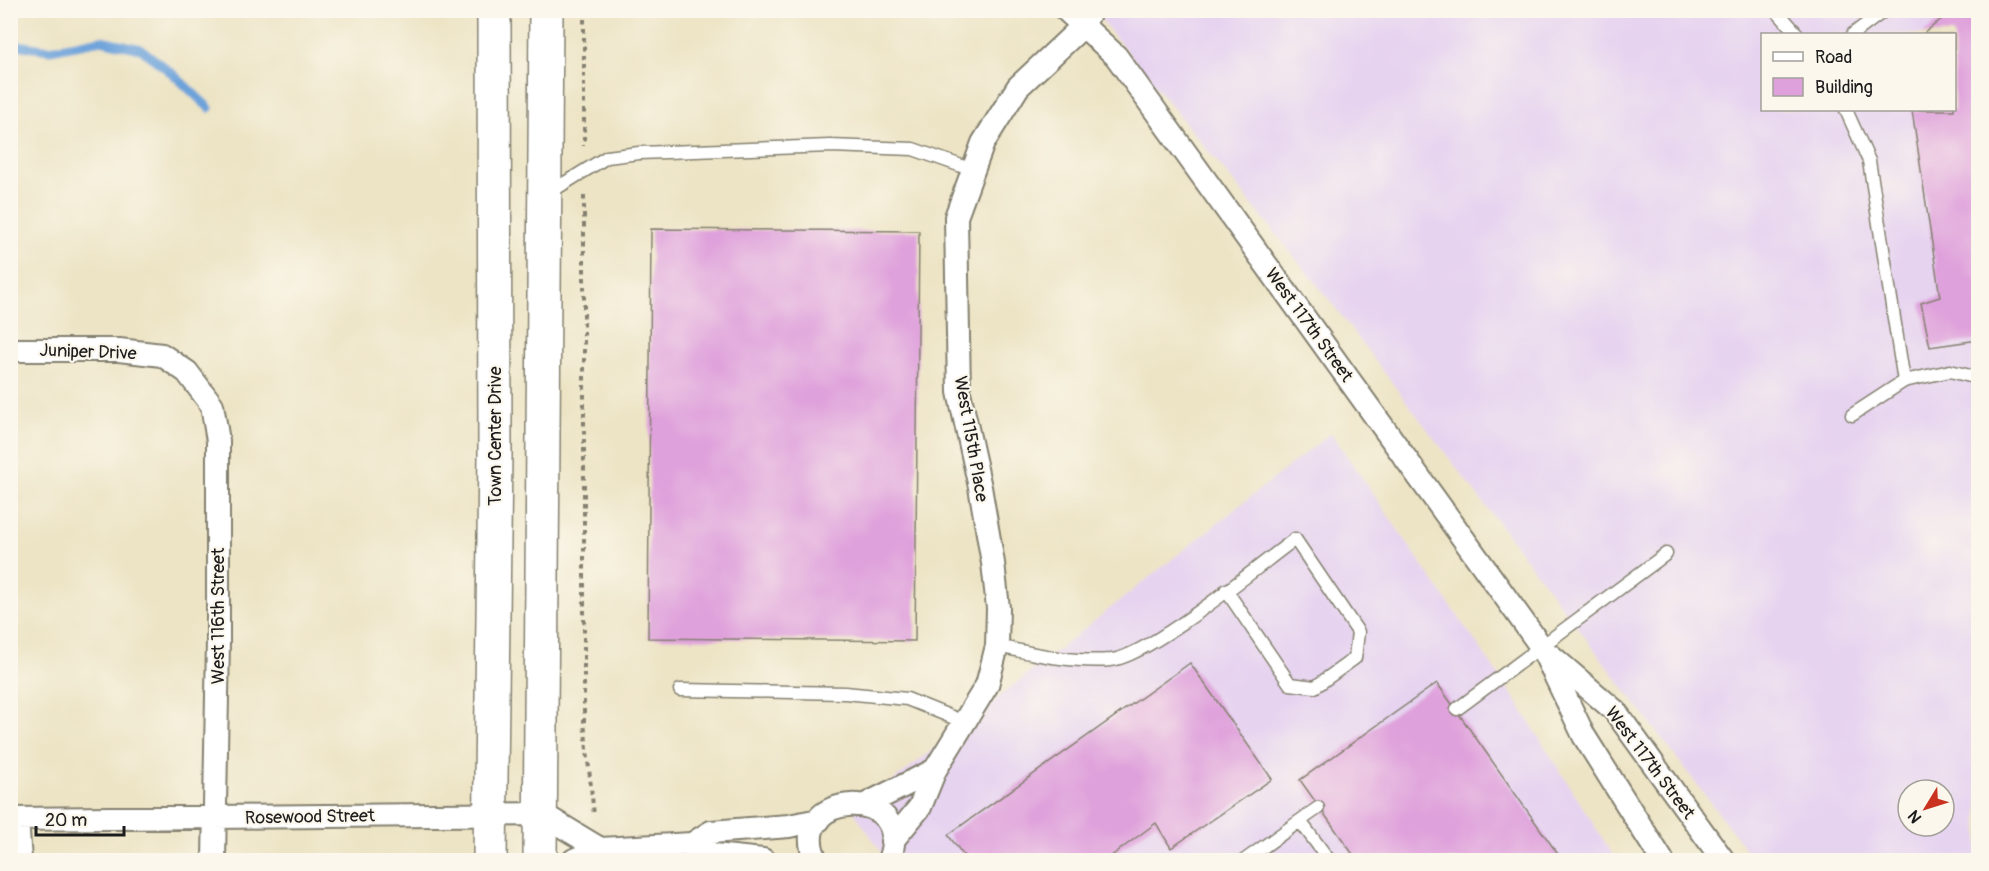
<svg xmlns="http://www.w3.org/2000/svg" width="1989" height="871" font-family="Pangolin,sans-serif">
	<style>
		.built { fill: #e6d3f0; fill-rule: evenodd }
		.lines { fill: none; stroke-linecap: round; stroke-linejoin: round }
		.stream { stroke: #6da3da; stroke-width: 9 }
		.building { fill: #dfa1db }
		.lane-casing { stroke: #848070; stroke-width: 15 }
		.street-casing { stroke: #848070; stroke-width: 26 }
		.secondary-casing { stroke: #848070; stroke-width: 36 }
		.path { stroke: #848070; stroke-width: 4; stroke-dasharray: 4.5 4.5; stroke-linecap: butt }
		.lane { stroke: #fff; stroke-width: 12 }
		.street { stroke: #fff; stroke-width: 22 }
		.secondary { stroke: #fff; stroke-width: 33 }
		.labels { text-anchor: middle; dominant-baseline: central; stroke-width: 4.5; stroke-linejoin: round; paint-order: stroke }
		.street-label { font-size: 18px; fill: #1c1c1c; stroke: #fbf7ec }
	</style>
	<rect width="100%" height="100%" fill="#fbf7ec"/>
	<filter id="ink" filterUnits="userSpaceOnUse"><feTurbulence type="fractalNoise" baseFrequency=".0167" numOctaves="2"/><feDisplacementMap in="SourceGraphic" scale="12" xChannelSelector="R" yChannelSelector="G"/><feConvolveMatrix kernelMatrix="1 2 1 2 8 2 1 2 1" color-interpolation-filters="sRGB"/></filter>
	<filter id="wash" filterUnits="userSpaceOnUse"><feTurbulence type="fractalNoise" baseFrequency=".008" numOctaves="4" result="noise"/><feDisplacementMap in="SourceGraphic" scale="24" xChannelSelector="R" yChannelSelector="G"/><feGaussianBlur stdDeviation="1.35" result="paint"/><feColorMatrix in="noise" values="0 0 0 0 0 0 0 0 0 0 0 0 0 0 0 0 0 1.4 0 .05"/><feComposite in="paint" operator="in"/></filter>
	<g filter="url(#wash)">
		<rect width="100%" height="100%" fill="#ede4c5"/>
		<!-- built -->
		<path class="built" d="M 1094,11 L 1978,11 L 1978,860 L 1754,860 L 1324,293 ZM 1762,34 L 1954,34 L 1954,110 L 1762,110 ZM 1908,790 L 1944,790 L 1944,826 L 1908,826 Z
			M 1331,433 L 1515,699 L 1616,860 L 887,860 L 854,812 Z"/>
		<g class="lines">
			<!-- stream -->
			<path class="stream" d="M 10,44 L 50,50 L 101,40 L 141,49 L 173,74 L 209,108"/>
		</g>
		<g id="blocks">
			<!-- building -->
			<path class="building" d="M 1953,10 L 1978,10 L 1978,340 L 1930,347 L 1921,303 L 1940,297 L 1912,110 L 1954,110 L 1954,34 L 1923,34 Z
				M 651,229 L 919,231 L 915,641 L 648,638 Z
				M 1190,663 L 1272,779 L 1171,848 L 1156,823 L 1110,857 L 1113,860 L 967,860 L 948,835 Z
				M 1437,683 L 1562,860 L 1357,860 L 1300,780 Z"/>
		</g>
	</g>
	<g filter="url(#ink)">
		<use href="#blocks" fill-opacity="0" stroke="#848070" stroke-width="1.5"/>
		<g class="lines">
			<!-- lane casing -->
			<g class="lane-casing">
				<path id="lane" d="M 1776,10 L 1797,34
					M 1083,26 L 1100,10
					M 1853,34 L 1885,10
					M 1846,110 L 1869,161 L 1904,381
					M 547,194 L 607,157 L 639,153 L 830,146 L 913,149 L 973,170
					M 1852,415 L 1904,381 L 1950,371 L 1978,378
					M 997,646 C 1035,654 1072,663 1111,660 C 1150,656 1258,566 1295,539 L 1358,632 L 1355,658 L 1315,687 L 1290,684 L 1226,590
					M 680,690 L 845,693 L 907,699 L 964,722
					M 1457,709 L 1666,554
					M 1300,821 L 1329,860
					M 1245,860 L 1318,808"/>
			</g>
			<!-- street casing -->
			<g class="street-casing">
				<path id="street" d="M 1066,10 L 1116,56 L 1542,648 L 1584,736 L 1662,860
					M 10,350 L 119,350 L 162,355 L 187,372 L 212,405 L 218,441 L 218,641 L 214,860
					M 1550,655 L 1615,711 L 1723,860
					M 865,805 L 935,770
					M 10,819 L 542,814 L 600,849
					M 17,819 L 20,860
					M 892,841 L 920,807 L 935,770 L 987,685 L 997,646 L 998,608 L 993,563 L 980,487 L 959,392 L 956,217 L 983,143 L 1018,87 L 1083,26
					M 692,844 L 714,855 L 763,860
					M 574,860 L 600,849 L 692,844 L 711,832 L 789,826 L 819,820
					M 816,860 C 783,790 918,783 889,860"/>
			</g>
			<!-- secondary casing -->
			<g class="secondary-casing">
				<path id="secondary" d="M 490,860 L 495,455 L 494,10
					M 540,860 L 546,10"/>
			</g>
			<!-- path -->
			<path class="path" d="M 584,10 L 584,146
				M 584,196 L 584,722 L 594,815"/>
			<!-- lane -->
			<use href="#lane" class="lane"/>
			<!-- street -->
			<use href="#street" class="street"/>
			<!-- secondary -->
			<use href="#secondary" class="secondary"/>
		</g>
	</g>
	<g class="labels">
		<!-- street labels -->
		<g class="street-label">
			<text transform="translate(1309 325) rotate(54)">West 117th Street</text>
			<text transform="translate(88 352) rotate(2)">Juniper Drive</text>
			<text transform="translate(495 436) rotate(-90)">Town Center Drive</text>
			<text transform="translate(971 439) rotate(80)">West 115th Place</text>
			<text transform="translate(218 616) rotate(-90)">West 116th Street</text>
			<text transform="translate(1650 763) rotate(53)">West 117th Street</text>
			<text transform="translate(310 817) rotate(-1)">Rosewood Street</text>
		</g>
	</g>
	<!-- margin -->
	<rect width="1989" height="871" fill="none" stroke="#fbf7ec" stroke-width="36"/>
	<!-- legend -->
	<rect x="1761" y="33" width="195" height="78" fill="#fbf7ec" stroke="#a29f99" stroke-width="1.5"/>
	<rect x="1773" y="52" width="30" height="9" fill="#ffffff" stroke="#a29f99" stroke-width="1.5"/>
	<text x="1815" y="63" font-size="18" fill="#1c1c1c">Road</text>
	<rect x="1773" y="78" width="30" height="18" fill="#dfa1db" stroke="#a29f99" stroke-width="1.5"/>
	<text x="1815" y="93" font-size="18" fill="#1c1c1c">Building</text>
	<!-- north arrow -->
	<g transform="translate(1926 808) rotate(232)"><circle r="28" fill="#fbf7ec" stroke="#a29f99" stroke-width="1.5"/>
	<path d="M0-4.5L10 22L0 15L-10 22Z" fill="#c8321e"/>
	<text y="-9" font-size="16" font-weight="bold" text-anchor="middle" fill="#1c1c1c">N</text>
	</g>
	<!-- scale -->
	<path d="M36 826v9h88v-9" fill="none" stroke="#1c1c1c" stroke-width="3"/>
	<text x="45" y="826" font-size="18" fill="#1c1c1c" stroke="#fbf7ec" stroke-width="4.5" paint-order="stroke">20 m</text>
</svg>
